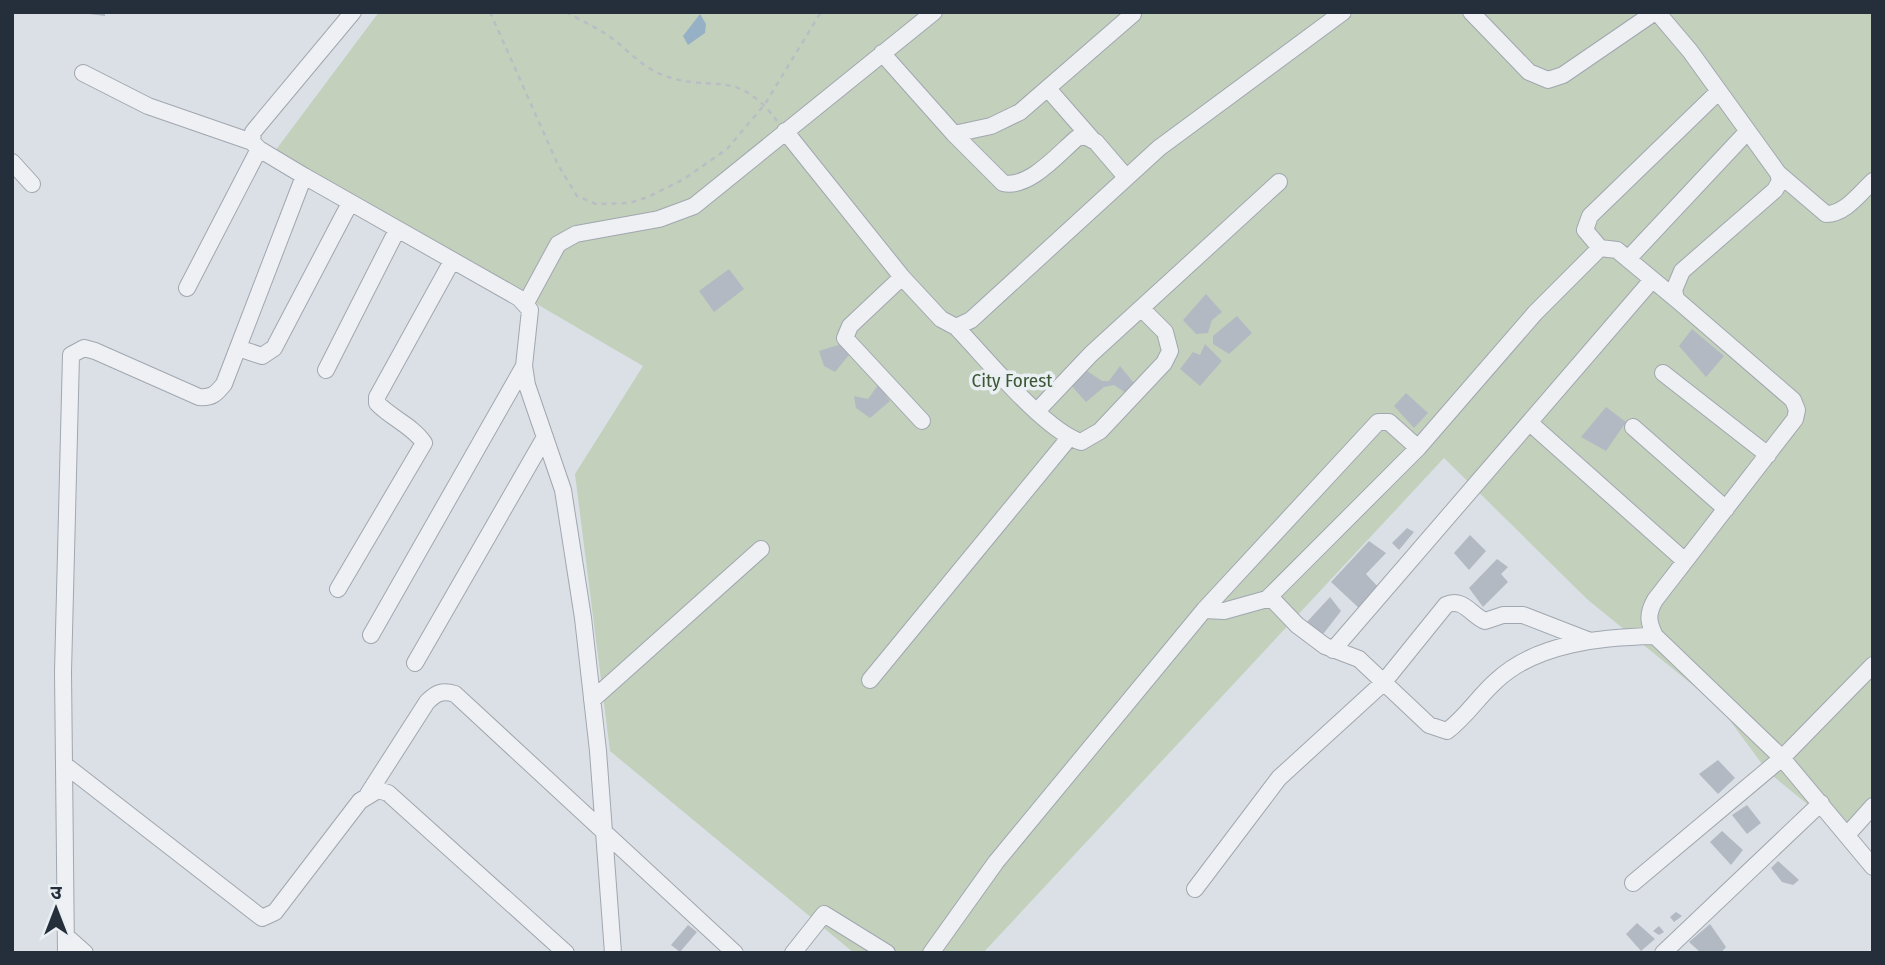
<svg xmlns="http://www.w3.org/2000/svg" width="1885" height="965" font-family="'Fira Sans Condensed','Noto Sans Devanagari',sans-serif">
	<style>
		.green { fill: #c2d0bc }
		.water { fill: #96b0c6 }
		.building { fill: #b3b9c2 }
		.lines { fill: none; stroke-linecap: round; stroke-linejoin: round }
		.minor-casing { stroke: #a1a7af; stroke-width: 18 }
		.path { stroke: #babec4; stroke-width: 2.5; stroke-dasharray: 5 5; stroke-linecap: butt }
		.minor { stroke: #eef0f4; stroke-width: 16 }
		.labels { text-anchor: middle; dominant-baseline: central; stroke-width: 7; stroke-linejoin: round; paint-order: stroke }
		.park-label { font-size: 19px; fill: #3b5733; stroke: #eaeff4 }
	</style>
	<rect width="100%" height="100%" fill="#dbe0e6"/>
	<!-- green -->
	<path class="green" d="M 379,12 L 1873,12 L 1873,805 L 1849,838 L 1768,772 L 1720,707 L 1588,600 L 1444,458 L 983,953 L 854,953 L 610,751 L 575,474 L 643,366 L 275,151 Z"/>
	<!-- water -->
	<path class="water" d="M 700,14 L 706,24 L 705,33 L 688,45 L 683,36 Z"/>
	<!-- building -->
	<path class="building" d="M 73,12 L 105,12 L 105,16 Z
		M 729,269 L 744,289 L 714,312 L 699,291 Z
		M 1206,294 L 1222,312 L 1212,320 L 1208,333 L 1196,334 L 1183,320 Z
		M 1237,316 L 1252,333 L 1229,354 L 1213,344 L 1213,336 Z
		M 1692,329 L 1724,356 L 1706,377 L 1679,346 Z
		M 841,344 L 849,355 L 835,372 L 824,366 L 819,351 Z
		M 1205,344 L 1222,361 L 1200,386 L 1180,369 L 1193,352 L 1200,355 Z
		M 1120,366 L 1138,388 L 1129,395 L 1114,385 L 1104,387 L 1086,402 L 1068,382 L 1087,371 L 1102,381 L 1109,381 Z
		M 878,385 L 890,401 L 870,418 L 856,408 L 854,396 L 868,399 Z
		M 1406,393 L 1428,413 L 1414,428 L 1394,406 Z
		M 1606,407 L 1626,422 L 1606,451 L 1581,437 Z
		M 1407,528 L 1414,532 L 1399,550 L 1392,543 Z
		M 1470,535 L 1486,551 L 1469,570 L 1454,553 Z
		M 1369,541 L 1386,553 L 1366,574 L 1379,588 L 1360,609 L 1331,582 Z
		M 1497,559 L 1508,567 L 1501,574 L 1508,582 L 1483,607 L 1469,588 Z
		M 1330,597 L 1341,611 L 1324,633 L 1315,634 L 1305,624 Z
		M 1718,760 L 1735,778 L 1718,794 L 1699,774 Z
		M 1747,805 L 1761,823 L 1747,834 L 1732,815 Z
		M 1722,831 L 1743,850 L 1731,865 L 1710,842 Z
		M 1778,861 L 1799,880 L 1793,885 L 1782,882 L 1771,868 Z
		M 1676,912 L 1682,916 L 1674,922 L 1670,917 Z
		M 1637,923 L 1655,939 L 1641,951 L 1626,934 Z
		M 1710,924 L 1726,947 L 1721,953 L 1701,953 L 1689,942 Z
		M 688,925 L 697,932 L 680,952 L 671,945 Z
		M 1659,926 L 1664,932 L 1659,935 L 1653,931 Z"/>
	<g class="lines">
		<!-- minor casing -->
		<g class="minor-casing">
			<path id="minor" d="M 1471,12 L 1529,72 L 1548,80 L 1563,75 L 1655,12
				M 1657,12 L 1690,51 L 1778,173 L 1780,181 L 1775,190 L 1682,271 L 1674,290 L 1676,299 L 1793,400 L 1797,410 L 1795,419 L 1655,600 C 1647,614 1648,622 1655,636 L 1782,758 L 1873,867
				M 882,53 L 954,134 L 1003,183 C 1029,189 1058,154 1077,138 L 1085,136 L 1096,142 L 1126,177
				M 83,73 L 148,106 L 252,142
				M 1049,90 L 1091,138
				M 785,131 L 902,277 L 941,319 L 956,327 L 971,320 L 1159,148 L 1343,12
				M 954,134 L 991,126 L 1020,112 L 1133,14
				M 12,162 L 32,184
				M 1778,173 L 1826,214 C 1845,214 1859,194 1873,181
				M 304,176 L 519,298 L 530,310 L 524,366 L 527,385 L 563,490 L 583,618 L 598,751 L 613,953
				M 1600,248 L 1585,230 L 1590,216 L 1717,93
				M 1628,259 L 1746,133
				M 902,277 L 850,326 L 845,338 L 922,421
				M 187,288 L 259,149
				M 526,303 L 558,244 L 576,234 L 659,219 L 694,206 L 934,12
				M 956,327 C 985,357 1044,430 1081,442 L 1100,431 L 1164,363 L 1170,351 L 1165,332 L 1143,310
				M 238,348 L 262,356 L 274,348 L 350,203
				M 326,370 L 397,230
				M 1663,373 L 1768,455
				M 1037,411 L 1091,354 L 1279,182
				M 1530,423 L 1685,561
				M 1633,427 L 1726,509
				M 338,589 L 424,443 C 413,426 391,418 377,403 L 377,397 L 452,261
				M 1267,599 L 1418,448 L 1535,313 L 1600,248 L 1617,250 L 1676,299
				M 1204,610 L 1224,611 L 1267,599 L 1274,601 L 1297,625 L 1325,646 L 1359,659 L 1429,725 L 1447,731 C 1466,717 1478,697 1496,681 C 1536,643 1602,637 1655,636
				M 371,635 L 524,366
				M 1333,650 L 1652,280
				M 415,663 L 545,437
				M 870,680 L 1069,438
				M 592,700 L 761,549
				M 65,765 L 262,918 L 275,912 L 360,801 L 378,790 L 388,793 L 566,953
				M 368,794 L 427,702 C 436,693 442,690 455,694 L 735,953
				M 1847,835 L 1873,806
				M 1633,883 L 1782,758 L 1873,665
				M 1195,889 L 1279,778 L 1383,683 L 1446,605 C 1463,597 1471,615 1485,621 L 1503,615 L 1523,615 L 1590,641
				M 67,937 L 85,953
				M 66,953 L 63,672 L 71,355 L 84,348 L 95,351 L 199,397 C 212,398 216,394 224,384 L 304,176 L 259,149 L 252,142 L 253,132 L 353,12
				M 793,953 L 824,914 L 887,953
				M 931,953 L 996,862 L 1204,610 L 1378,422 L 1389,422 L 1418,448
				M 1663,953 L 1821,803"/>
		</g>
		<!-- path -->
		<path class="path" d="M 490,12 L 558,165 L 577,196 L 596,204 L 629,203 L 648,197 L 684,179 L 727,149 L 765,104 L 821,12
			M 566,12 C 582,21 598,28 613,39 C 627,50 640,64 656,72 C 708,97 734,63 777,121"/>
		<!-- minor -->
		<use href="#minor" class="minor"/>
	</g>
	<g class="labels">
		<!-- park labels -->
		<g class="park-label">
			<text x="1012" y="380">City Forest</text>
		</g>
	</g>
	<!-- border -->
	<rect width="1885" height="965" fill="none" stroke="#252f3b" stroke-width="28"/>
	<!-- north arrow -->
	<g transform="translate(56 909)" stroke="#eaeff4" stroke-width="5" paint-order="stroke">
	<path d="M0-5L12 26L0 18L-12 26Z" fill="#252f3b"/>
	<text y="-10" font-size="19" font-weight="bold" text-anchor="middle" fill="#252f3b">उ</text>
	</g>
</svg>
